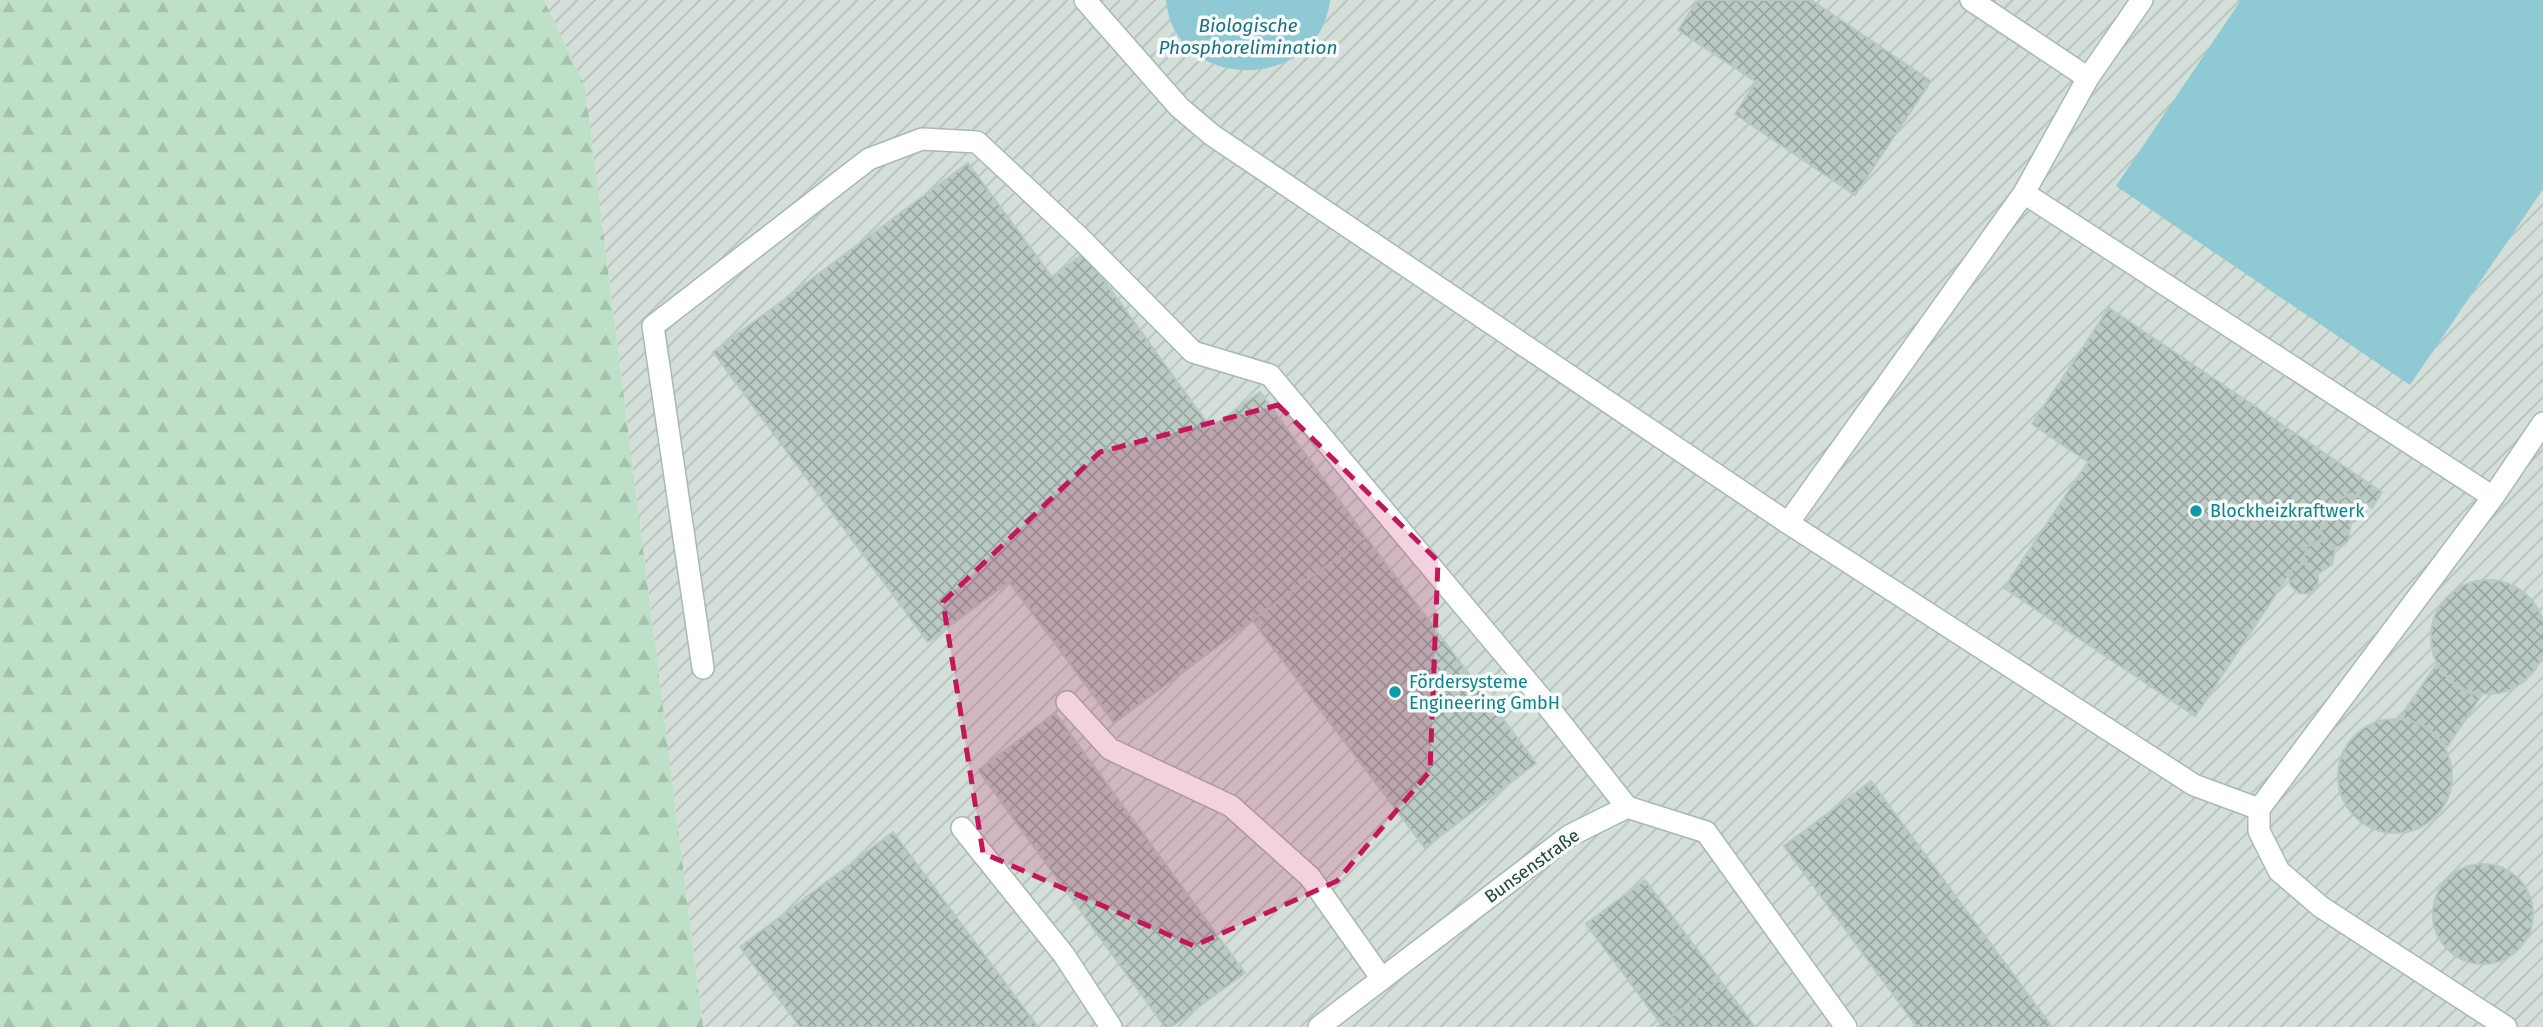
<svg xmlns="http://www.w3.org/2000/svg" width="2543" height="1027" font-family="'Fira Sans',sans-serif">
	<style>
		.industrial { fill: url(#industrial-furrows) }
		.forest { fill: url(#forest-firs) }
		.water { fill: #8ec9d4 }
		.building { fill: url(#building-cross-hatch); stroke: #b8c9c2; stroke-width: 2 }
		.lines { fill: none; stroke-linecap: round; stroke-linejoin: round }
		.service-casing { stroke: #a8b8b2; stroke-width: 24 }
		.minor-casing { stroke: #a8b8b2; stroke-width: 24 }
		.service { stroke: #fff; stroke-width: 21 }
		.minor { stroke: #fff; stroke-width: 21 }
		.marked { fill: #c2185b; fill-opacity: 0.2; stroke: #c2185b; stroke-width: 5; stroke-dasharray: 14 9; stroke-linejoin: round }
		.culture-dot { fill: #0f9aa8; stroke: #f7fbf9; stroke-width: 2.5 }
		.labels { text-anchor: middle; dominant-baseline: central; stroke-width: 7; stroke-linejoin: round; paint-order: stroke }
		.culture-label { font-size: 18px; fill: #0d838f; stroke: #f7fbf9; text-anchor: start }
		.street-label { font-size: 18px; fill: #24423a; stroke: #f7fbf9 }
		.water-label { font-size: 19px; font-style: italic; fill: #1c6f80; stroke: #f7fbf9 }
	</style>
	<defs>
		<pattern id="industrial-furrows" width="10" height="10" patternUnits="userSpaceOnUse" patternTransform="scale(1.75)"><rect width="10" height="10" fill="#d4dfda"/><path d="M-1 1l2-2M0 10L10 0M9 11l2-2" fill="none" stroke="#b6c1bc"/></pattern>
		<pattern id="forest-firs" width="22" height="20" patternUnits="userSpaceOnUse" patternTransform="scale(1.75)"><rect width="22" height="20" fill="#bfe0c8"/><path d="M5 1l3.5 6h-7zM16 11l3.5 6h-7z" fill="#a4c1ad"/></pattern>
		<pattern id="building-cross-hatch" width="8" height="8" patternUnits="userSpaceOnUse" patternTransform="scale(1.75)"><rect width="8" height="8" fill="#bbcac4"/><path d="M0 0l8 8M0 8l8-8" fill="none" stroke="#98a6a0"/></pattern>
	</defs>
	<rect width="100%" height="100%" fill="#e6efeb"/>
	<!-- industrial -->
	<path class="industrial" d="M 544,0 L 2543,0 L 2543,1027 L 703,1027 L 585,86 Z"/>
	<!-- forest -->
	<path class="forest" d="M 0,0 L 544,0 L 585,86 L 703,1027 L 0,1027 Z"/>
	<!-- water -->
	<path class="water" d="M 1166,0 L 1330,0 C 1320,93 1174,94 1166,0 Z
		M 2241,0 L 2543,0 L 2543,189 L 2410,385 L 2116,186 Z"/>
	<!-- building -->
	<path class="building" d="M 1698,0 L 1811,0 L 1931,81 L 1855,195 L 1735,114 L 1756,82 L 1678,30 Z
		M 968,163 L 1052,277 L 1084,253 L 1211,428 L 1260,392 L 1366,537 L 1114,723 L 1009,582 L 928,642 L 713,352 Z
		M 2109,308 L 2382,492 L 2372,508 L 2357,495 L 2349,494 L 2339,500 L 2336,509 L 2339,517 L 2330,518 L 2321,528 L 2323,541 L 2314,542 L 2307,547 L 2304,556 L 2307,564 L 2299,565 L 2292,570 L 2195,716 L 2004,588 L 2088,462 L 2032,424 Z
		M 2349,494 L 2357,495 L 2363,500 L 2366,511 L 2364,517 L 2351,523 L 2348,541 L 2342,546 L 2335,547 L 2332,564 L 2318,574 L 2318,585 L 2313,591 L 2307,594 L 2299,593 L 2290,585 L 2289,576 L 2292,570 L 2299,565 L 2307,564 L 2304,556 L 2307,547 L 2314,542 L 2323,541 L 2321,528 L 2330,518 L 2339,517 L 2336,509 L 2339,500 Z
		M 1366,537 L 1536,763 L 1425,848 L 1252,620 Z
		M2431 637a57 57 0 1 1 114 0a57 57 0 1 1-114 0Z
		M 2437,664 L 2455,686 L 2468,693 L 2481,696 L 2447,747 L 2427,727 L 2400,717 Z
		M 1055,713 L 1245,973 L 1171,1027 L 1165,1027 L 978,770 Z
		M2338 776a57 57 0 1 1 114 0a57 57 0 1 1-114 0Z
		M 1871,781 L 2052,1027 L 1917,1027 L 1784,846 Z
		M 893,832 L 1038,1027 L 800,1027 L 740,947 Z
		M2433 914a50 50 0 1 1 100 0a50 50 0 1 1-100 0Z
		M 1645,880 L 1720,980 L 1661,1024 L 1586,924 Z
		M 1720,980 L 1755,1027 L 1657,1027 L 1661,1024 Z"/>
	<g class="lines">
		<!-- service casing -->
		<g class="service-casing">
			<path id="service" d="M 1085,0 L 1179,107 L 1212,135 L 1788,523
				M 1971,0 L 2088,78
				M 2142,0 L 2088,78 L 2024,193 L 1788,523 L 2194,785 L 2259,809
				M 2024,193 L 2493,497
				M 703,668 L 653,326 L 869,159 L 922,139 L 977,142 L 1080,238 L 1193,352 L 1270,375 L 1542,699 L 1627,807
				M 1067,702 L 1110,749 L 1231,806 L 1310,877 L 1382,979
				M 962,828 L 1064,955 L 1111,1027
				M 2506,1027 L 2321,907 L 2279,871 L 2259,831 L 2259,809 L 2493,497 L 2543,423"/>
		</g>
		<!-- minor casing -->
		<g class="minor-casing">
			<path id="minor" d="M 1319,1027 L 1569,836 L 1627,807 L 1706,832 L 1846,1027"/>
		</g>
		<!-- service -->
		<use href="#service" class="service"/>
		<!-- minor -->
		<use href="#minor" class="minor"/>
	</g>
	<!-- marked area -->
	<path class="marked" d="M 1278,405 L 1438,561 L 1430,771 L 1337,881 L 1194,946 L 983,853 L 943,602 L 1100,452 Z"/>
	<!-- markers -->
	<g class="culture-dot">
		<circle cx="2196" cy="511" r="7"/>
		<circle cx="1395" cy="692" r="7"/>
	</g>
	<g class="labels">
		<!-- culture labels -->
		<g class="culture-label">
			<text x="2210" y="511">Blockheizkraftwerk</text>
			<text x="1409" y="682">Fördersysteme<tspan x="1409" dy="21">Engineering GmbH</tspan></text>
		</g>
		<!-- street labels -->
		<g class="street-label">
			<text transform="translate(1532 866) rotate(-36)">Bunsenstraße</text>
		</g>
		<!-- water labels -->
		<g class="water-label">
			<text x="1248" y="25">Biologische<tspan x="1248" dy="22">Phosphorelimination</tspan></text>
		</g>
	</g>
</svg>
